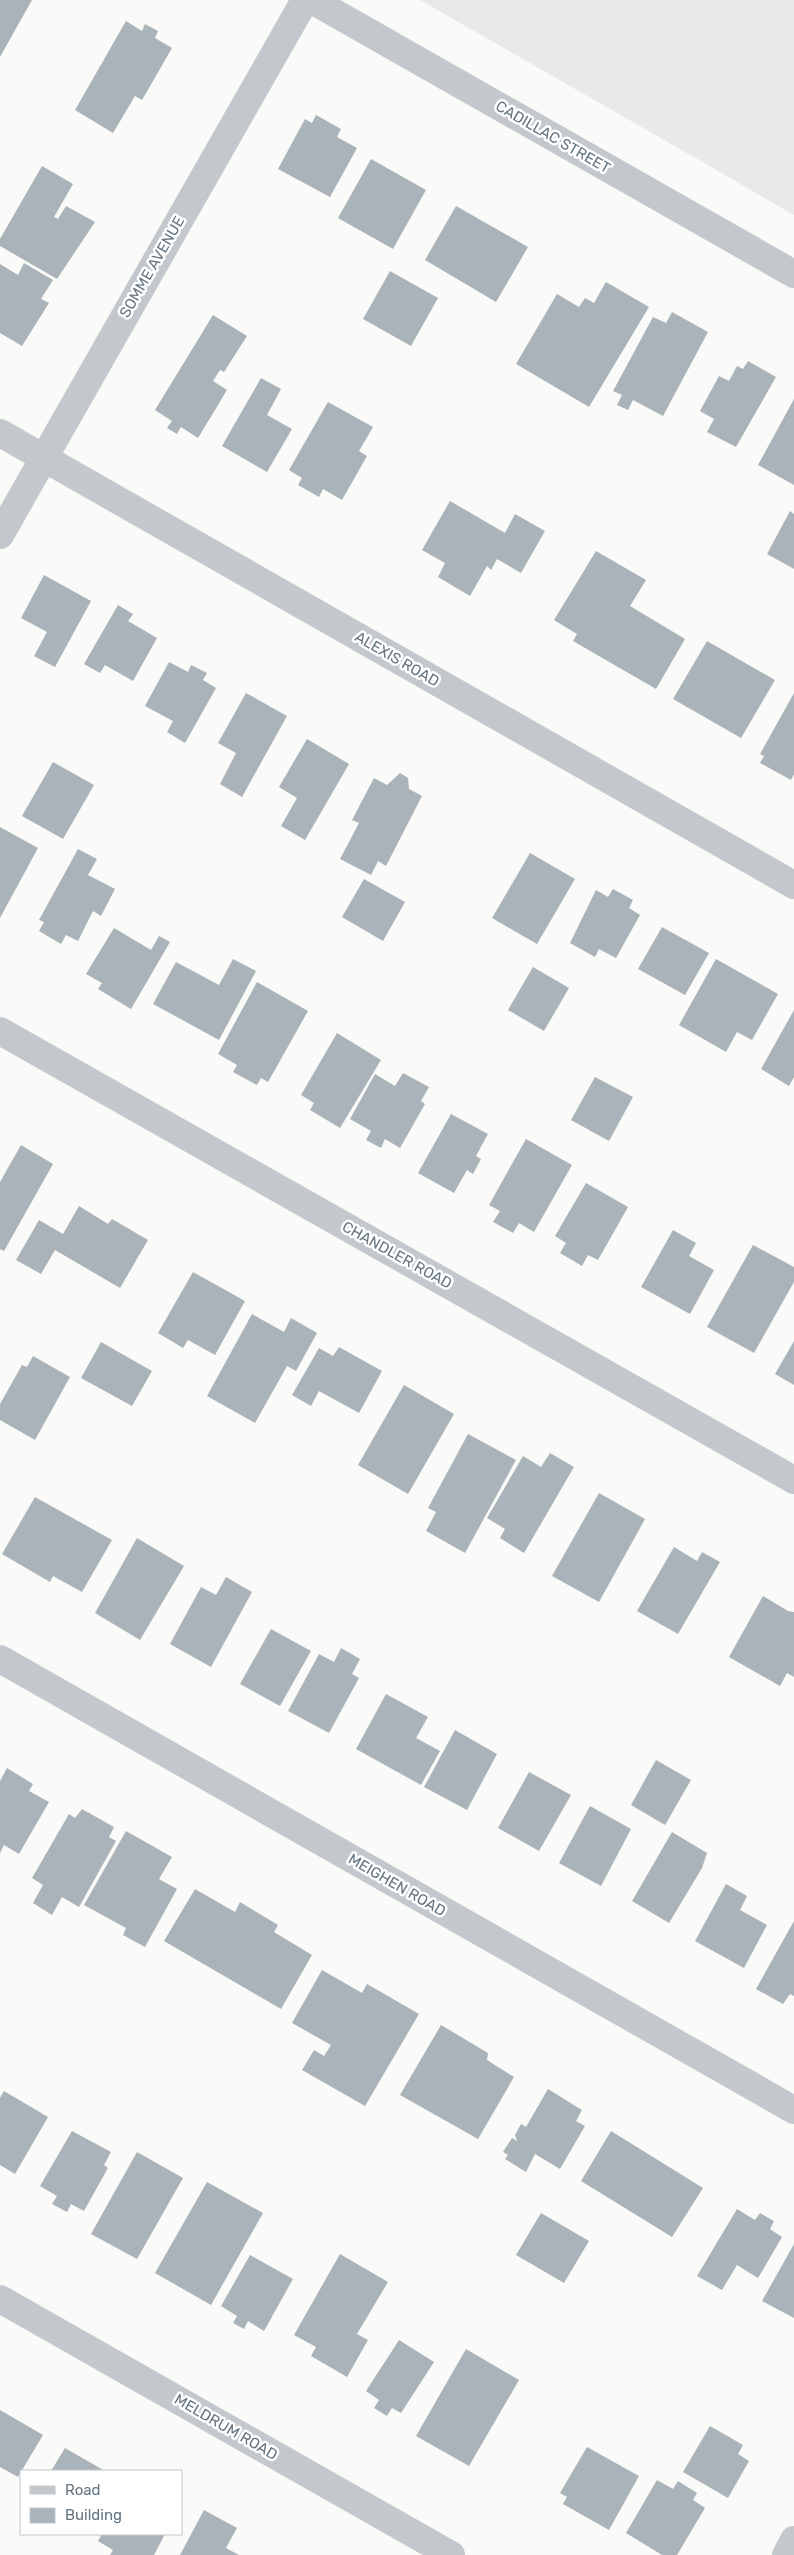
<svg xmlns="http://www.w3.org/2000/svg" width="794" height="2555" font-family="Rubik,sans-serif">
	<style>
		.built { fill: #e8e9e9 }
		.building { fill: #aab3b9 }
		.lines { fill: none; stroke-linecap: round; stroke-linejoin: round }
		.minor { stroke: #c3c8cc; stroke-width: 28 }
		.labels { text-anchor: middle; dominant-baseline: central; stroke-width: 5; stroke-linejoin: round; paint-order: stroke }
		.street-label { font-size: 15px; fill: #657683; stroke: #fff }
	</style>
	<rect width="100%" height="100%" fill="#fafaf8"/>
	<!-- built -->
	<path class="built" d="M 420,0 L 794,0 L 794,215 L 699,160 Z"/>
	<!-- building -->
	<path class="building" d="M 0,0 L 32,0 L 0,57 Z
		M 126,21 L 142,31 L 145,24 L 158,31 L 155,38 L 172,48 L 142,100 L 135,96 L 113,133 L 75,110 Z
		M 316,115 L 341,129 L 337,137 L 357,148 L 330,197 L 278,169 L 305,119 L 312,123 Z
		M 371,159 L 426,190 L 393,249 L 338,218 Z
		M 42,166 L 73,184 L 54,217 L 58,219 L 66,206 L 95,222 L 57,279 L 0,246 L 0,239 Z
		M 456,206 L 528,247 L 496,302 L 425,260 Z
		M 24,263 L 53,280 L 41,299 L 49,303 L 22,346 L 0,333 L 0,264 L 18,275 Z
		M 390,271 L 438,298 L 411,346 L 363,319 Z
		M 606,282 L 649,307 L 589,407 L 516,364 L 557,294 L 579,307 L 585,298 L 594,303 Z
		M 672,312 L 708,332 L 663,416 L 633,400 L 628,410 L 617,405 L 622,395 L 613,391 L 653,317 L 666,323 Z
		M 213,315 L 247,336 L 224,372 L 220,370 L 213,381 L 227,390 L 198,438 L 181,427 L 177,434 L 167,428 L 172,421 L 155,410 Z
		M 748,361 L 776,377 L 736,447 L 707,432 L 714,419 L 700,411 L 719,376 L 729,381 L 737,366 L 743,369 Z
		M 261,378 L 281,389 L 267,415 L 292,429 L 267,472 L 222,446 Z
		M 794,399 L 794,485 L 758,465 Z
		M 328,402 L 373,427 L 359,451 L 367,456 L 342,500 L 323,489 L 319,497 L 298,485 L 302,478 L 289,470 Z
		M 450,501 L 505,533 L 515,514 L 545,531 L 521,573 L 497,559 L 491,570 L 487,566 L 470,596 L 438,577 L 445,563 L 422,550 Z
		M 790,511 L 794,514 L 794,569 L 767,554 Z
		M 596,551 L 646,580 L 630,606 L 685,639 L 656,689 L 573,641 L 577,634 L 554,620 Z
		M 44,575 L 91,601 L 55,667 L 34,656 L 47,632 L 21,618 Z
		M 118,605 L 133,614 L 128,621 L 157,638 L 133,681 L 105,665 L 100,673 L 84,664 Z
		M 707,641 L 775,680 L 741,738 L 673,699 Z
		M 169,662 L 188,672 L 191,665 L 207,673 L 203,680 L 216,688 L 185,743 L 167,732 L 173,721 L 145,706 Z
		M 246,693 L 287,716 L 242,797 L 220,784 L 236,753 L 218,743 Z
		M 794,693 L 794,774 L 791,780 L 760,763 L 764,756 L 760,754 Z
		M 307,739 L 349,764 L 305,840 L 281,826 L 297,798 L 279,787 Z
		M 53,762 L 94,785 L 63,839 L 22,816 Z
		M 400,773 L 408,778 L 409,789 L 422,796 L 386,866 L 378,861 L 371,875 L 340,859 L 359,823 L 352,820 L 374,778 L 387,785 Z
		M 0,827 L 38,848 L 0,918 Z
		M 78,849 L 97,859 L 88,875 L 115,889 L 101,916 L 93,911 L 78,941 L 66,935 L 61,944 L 39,931 L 44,922 L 39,920 Z
		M 530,853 L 575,879 L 537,944 L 492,918 Z
		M 364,879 L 405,902 L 383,941 L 342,917 Z
		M 613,889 L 633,900 L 629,908 L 640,915 L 616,958 L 599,949 L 595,957 L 570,943 L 596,890 L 608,897 Z
		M 662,927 L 709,953 L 685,995 L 638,969 Z
		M 114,928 L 151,950 L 159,936 L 170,942 L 131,1009 L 98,989 L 102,983 L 86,974 Z
		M 233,959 L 256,971 L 219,1040 L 153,1004 L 176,962 L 219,985 Z
		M 716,959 L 778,994 L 752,1040 L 737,1032 L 726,1052 L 679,1025 Z
		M 533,967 L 569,988 L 544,1031 L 508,1010 Z
		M 257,982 L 308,1011 L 268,1082 L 261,1078 L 257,1085 L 233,1072 L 237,1065 L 218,1054 Z
		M 794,1010 L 794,1077 L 789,1086 L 761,1069 Z
		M 337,1033 L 381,1060 L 340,1128 L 310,1110 L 314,1103 L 301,1095 Z
		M 403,1073 L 429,1087 L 421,1101 L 425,1104 L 400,1148 L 385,1139 L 381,1148 L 366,1140 L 371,1131 L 350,1119 L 375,1074 L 395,1086 Z
		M 595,1077 L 633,1097 L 609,1141 L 571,1120 Z
		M 451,1114 L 488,1134 L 476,1156 L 481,1159 L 473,1174 L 467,1170 L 454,1193 L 418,1173 Z
		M 526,1139 L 572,1165 L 534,1232 L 519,1223 L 513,1233 L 493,1222 L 500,1211 L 489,1205 Z
		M 21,1145 L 53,1164 L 4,1251 L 0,1249 L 0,1182 Z
		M 586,1183 L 628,1207 L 598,1260 L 588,1255 L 582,1266 L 560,1253 L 566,1243 L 555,1236 Z
		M 79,1206 L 108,1224 L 112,1219 L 148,1240 L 120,1288 L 55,1250 L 41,1274 L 16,1260 L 39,1220 L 63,1234 Z
		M 673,1230 L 696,1243 L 689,1256 L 714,1270 L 690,1314 L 641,1287 Z
		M 753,1245 L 794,1267 L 794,1282 L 754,1353 L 707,1327 Z
		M 193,1272 L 245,1301 L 215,1355 L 188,1340 L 183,1348 L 158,1333 Z
		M 252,1314 L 284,1332 L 291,1318 L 317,1333 L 296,1371 L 287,1366 L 255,1423 L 207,1396 Z
		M 794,1341 L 794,1385 L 775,1374 Z
		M 101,1342 L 152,1371 L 132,1406 L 81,1378 Z
		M 339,1347 L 382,1371 L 359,1413 L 319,1391 L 311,1406 L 292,1395 L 319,1348 L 333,1356 Z
		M 33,1356 L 70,1377 L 35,1440 L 0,1420 L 0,1404 L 22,1365 L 27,1367 Z
		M 404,1385 L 454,1414 L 408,1494 L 358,1465 Z
		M 468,1434 L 516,1460 L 465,1553 L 426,1531 L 436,1512 L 428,1508 Z
		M 550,1453 L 574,1467 L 524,1553 L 500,1538 L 505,1529 L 487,1518 L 523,1456 L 541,1467 Z
		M 599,1493 L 645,1519 L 599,1602 L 552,1576 Z
		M 35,1497 L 112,1540 L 82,1592 L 53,1576 L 50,1582 L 2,1554 Z
		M 137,1538 L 184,1566 L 140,1640 L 95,1613 Z
		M 674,1547 L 697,1561 L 702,1552 L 720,1562 L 678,1634 L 637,1611 Z
		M 226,1577 L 252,1592 L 211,1667 L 170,1644 L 201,1587 L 216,1595 Z
		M 763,1596 L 788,1611 L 794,1612 L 794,1677 L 787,1673 L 780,1686 L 729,1657 Z
		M 271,1629 L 311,1651 L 280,1706 L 240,1684 Z
		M 341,1648 L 360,1659 L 352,1674 L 359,1678 L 329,1733 L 288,1711 L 319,1654 L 334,1662 Z
		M 386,1694 L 428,1717 L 416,1738 L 440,1751 L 421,1785 L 356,1749 Z
		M 455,1730 L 497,1754 L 467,1810 L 424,1787 Z
		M 656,1760 L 691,1780 L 665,1825 L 631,1805 Z
		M 7,1768 L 33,1784 L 29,1791 L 49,1802 L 19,1854 L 4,1845 L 0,1853 L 0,1781 Z
		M 529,1772 L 571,1795 L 539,1851 L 498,1828 Z
		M 590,1806 L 631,1829 L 601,1886 L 559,1863 Z
		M 82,1809 L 114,1827 L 109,1837 L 116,1841 L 79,1907 L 62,1897 L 52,1915 L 33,1903 L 43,1885 L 32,1878 L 69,1814 L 75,1818 Z
		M 126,1831 L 172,1857 L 159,1879 L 177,1889 L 145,1947 L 123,1935 L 126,1928 L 84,1905 Z
		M 672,1832 L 707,1853 L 702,1868 L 669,1923 L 632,1901 Z
		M 726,1884 L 747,1896 L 740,1910 L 767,1925 L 744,1968 L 695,1941 Z
		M 195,1889 L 235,1912 L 240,1902 L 278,1925 L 274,1932 L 312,1955 L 281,2009 L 164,1941 Z
		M 794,1921 L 794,1996 L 790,1994 L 783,2004 L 756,1989 Z
		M 322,1970 L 362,1993 L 367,1984 L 419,2014 L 365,2106 L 302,2070 L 314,2050 L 324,2056 L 331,2045 L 292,2023 Z
		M 441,2025 L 488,2053 L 487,2060 L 514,2077 L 478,2139 L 400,2095 Z
		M 548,2089 L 582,2110 L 576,2121 L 585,2126 L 560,2169 L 535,2154 L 526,2172 L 505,2159 L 508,2155 L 503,2152 L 512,2138 L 517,2141 L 515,2135 L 521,2124 L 526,2127 Z
		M 4,2091 L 48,2117 L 15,2174 L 0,2165 L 0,2098 Z
		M 72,2131 L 111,2152 L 104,2165 L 108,2168 L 84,2211 L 71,2204 L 67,2212 L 52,2204 L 57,2196 L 40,2186 Z
		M 611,2131 L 703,2188 L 672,2237 L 581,2181 Z
		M 137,2152 L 183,2178 L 137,2259 L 91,2234 Z
		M 207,2182 L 263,2213 L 211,2305 L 155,2273 Z
		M 737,2209 L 755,2220 L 760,2213 L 774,2221 L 770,2229 L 782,2237 L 758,2278 L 737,2265 L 722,2290 L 697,2276 Z
		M 541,2213 L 589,2241 L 564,2283 L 516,2255 Z
		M 794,2244 L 794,2318 L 762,2301 Z
		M 340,2254 L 388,2282 L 357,2334 L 368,2340 L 347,2377 L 311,2356 L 316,2347 L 294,2335 Z
		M 250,2255 L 293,2279 L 264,2331 L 248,2321 L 244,2329 L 233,2323 L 237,2316 L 221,2306 Z
		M 399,2340 L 434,2362 L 401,2413 L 392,2408 L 387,2416 L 374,2408 L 379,2400 L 366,2391 Z
		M 466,2349 L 519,2380 L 469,2466 L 416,2436 Z
		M 0,2410 L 43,2435 L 18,2477 L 0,2467 Z
		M 710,2426 L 743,2445 L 738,2454 L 749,2461 L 728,2498 L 683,2472 Z
		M 587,2447 L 639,2476 L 609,2530 L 563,2504 L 567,2497 L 560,2493 Z
		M 65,2448 L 105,2471 L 51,2471 Z
		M 657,2480 L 673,2489 L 678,2481 L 697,2493 L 693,2500 L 705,2508 L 677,2555 L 662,2555 L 626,2533 Z
		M 204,2510 L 237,2528 L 226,2548 L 239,2555 L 180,2555 Z
		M 102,2534 L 165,2534 L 154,2555 L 110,2555 L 113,2550 L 98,2541 Z"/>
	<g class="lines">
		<!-- minor -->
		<path class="minor" d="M 312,0 L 794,274
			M 0,433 L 794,885
			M 0,535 L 305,0
			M 0,1031 L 794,1480
			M 0,1659 L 794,2110
			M 0,2299 L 451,2555
			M 786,2555 L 794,2540"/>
	</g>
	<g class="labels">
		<!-- street labels -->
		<g class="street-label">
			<text transform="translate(553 137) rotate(30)">CADILLAC STREET</text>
			<text transform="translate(152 267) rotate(-60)">SOMME AVENUE</text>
			<text transform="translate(397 659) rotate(30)">ALEXIS ROAD</text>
			<text transform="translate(397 1255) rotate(29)">CHANDLER ROAD</text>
			<text transform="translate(397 1885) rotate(30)">MEIGHEN ROAD</text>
			<text transform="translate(226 2427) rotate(30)">MELDRUM ROAD</text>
		</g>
	</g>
	<!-- legend -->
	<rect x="20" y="2470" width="162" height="65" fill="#ffffff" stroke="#c1c8cd"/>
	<rect x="30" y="2486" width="25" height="8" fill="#c3c8cc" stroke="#c1c8cd"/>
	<text x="65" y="2495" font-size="15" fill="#657683">Road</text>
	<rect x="30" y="2508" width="25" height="15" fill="#aab3b9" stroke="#c1c8cd"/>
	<text x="65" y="2520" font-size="15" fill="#657683">Building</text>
</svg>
